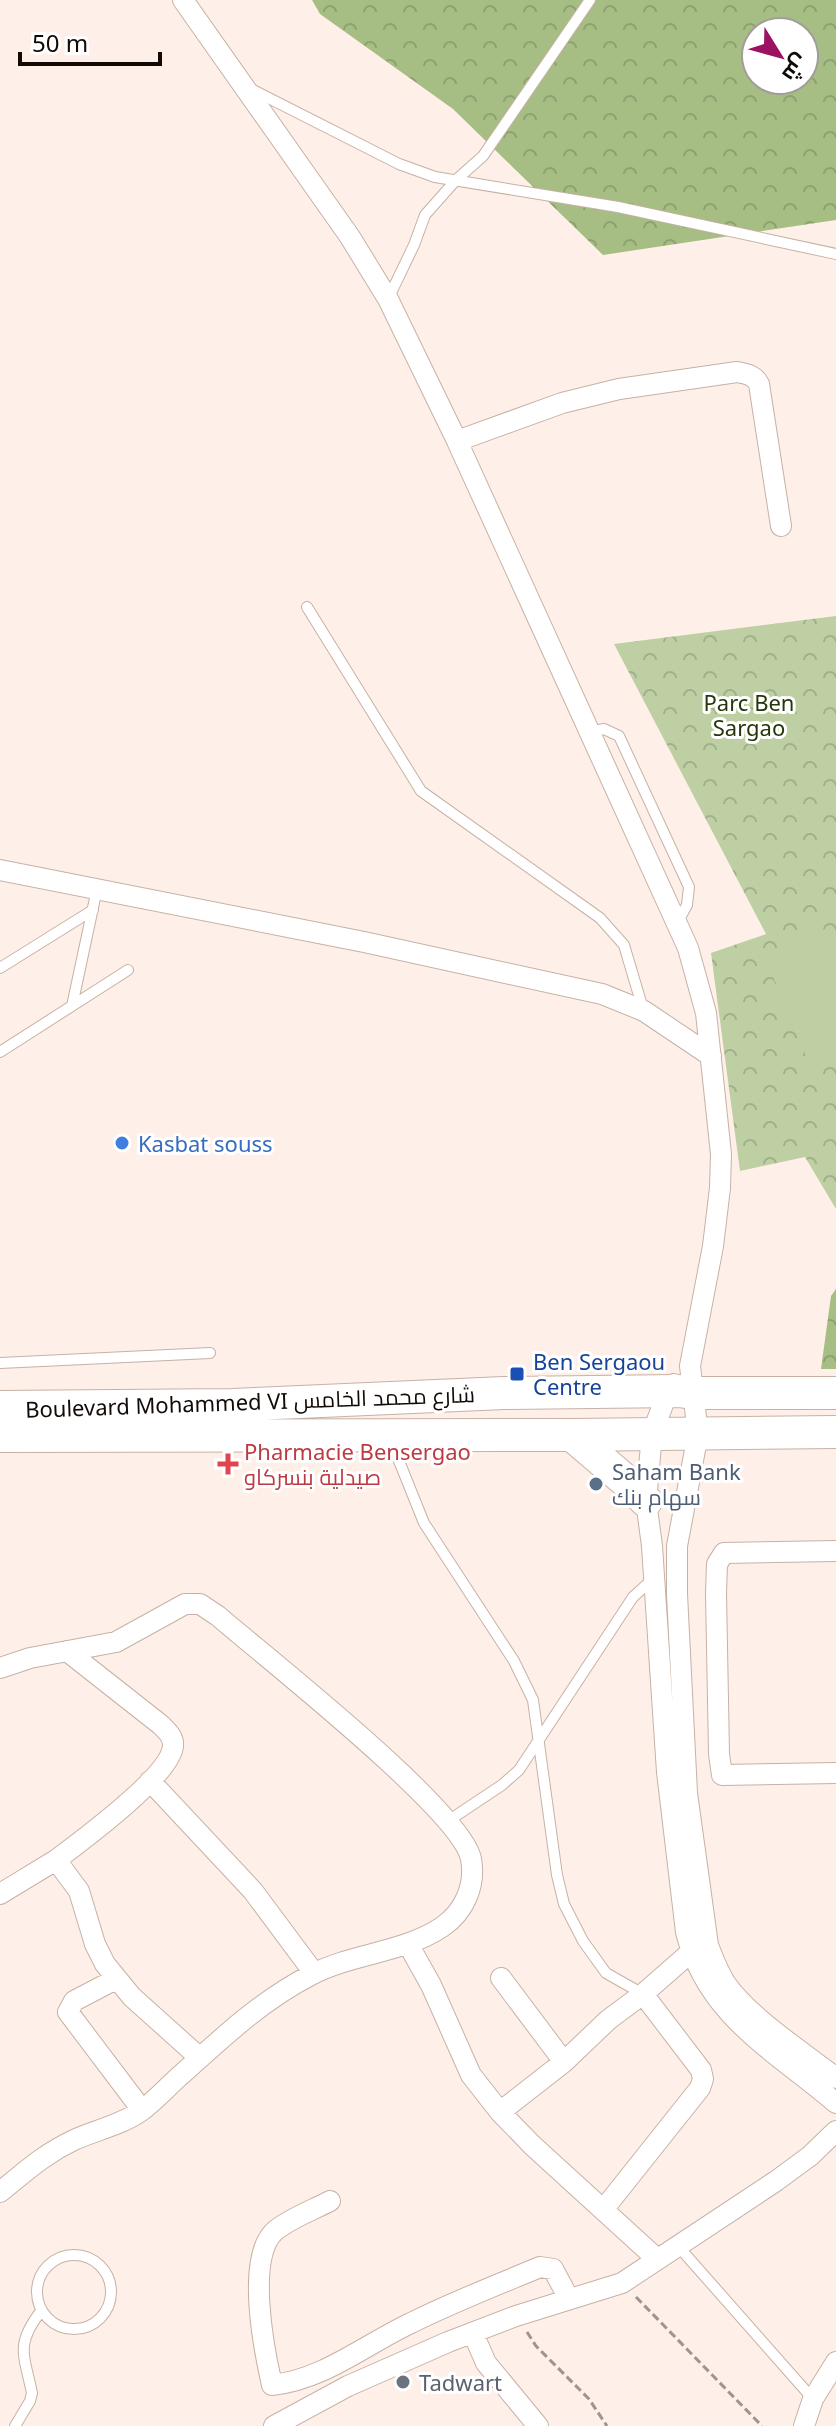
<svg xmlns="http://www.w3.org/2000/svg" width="836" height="2426" font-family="'Noto Sans',Cairo,sans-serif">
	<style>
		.forest { fill: url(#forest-crowns); fill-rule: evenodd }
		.park { fill: url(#park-crowns) }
		.pitch { fill: #bdcfa3 }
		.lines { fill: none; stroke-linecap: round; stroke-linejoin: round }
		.service-casing { stroke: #c7b1a5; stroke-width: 12 }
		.minor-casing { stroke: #c7b1a5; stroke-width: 22 }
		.primary-casing { stroke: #c7b1a5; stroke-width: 34 }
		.path { stroke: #9f948e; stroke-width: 3; stroke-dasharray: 8 4; stroke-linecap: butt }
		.service { stroke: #fff; stroke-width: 10 }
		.minor { stroke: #fff; stroke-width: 20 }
		.primary { stroke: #fff; stroke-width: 32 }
		.shop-dot { fill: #3f7fe0; stroke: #fff; stroke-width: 3 }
		.transit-dot { fill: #1a4fb4; stroke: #fff; stroke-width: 3 }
		.health-dot { fill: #e0444e; stroke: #fff; stroke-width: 3 }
		.service-dot { fill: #5c6f8a; stroke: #fff; stroke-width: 3 }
		.worship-dot { fill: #6b7280; stroke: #fff; stroke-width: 3 }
		.labels { text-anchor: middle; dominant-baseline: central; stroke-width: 6; stroke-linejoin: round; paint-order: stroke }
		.park-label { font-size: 22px; fill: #27350a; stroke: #fff }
		.shop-label { font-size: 22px; fill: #366cbe; stroke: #fff; text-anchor: start }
		.transit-label { font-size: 22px; fill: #164399; stroke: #fff; text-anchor: start }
		.street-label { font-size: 22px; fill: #110a06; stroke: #fff }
		.health-label { font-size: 22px; fill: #be3a42; stroke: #fff; text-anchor: start }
		.service-label { font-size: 22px; fill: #4e5e75; stroke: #fff; text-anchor: start }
		.worship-label { font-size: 22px; fill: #5b616d; stroke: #fff; text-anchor: start }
	</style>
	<defs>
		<pattern id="forest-crowns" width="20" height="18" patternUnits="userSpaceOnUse" patternTransform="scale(2)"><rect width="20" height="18" fill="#a6bd83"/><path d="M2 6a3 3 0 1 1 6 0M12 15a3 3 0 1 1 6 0" fill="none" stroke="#8ea170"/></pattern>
		<pattern id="park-crowns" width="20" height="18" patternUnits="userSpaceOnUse" patternTransform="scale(2)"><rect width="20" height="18" fill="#bdcfa3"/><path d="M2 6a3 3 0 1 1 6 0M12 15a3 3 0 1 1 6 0" fill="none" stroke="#a1b08b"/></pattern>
	</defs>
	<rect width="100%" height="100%" fill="#fef0e8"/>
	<!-- forest -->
	<path class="forest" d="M 312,0 L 836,0 L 836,220 L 603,255 L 453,109 L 320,14 ZM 756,32 L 804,32 L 804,80 L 756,80 Z
		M 836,1289 L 836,1369 L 821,1369 L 831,1296 Z"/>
	<!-- park -->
	<path class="park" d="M 836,616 L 836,1209 L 805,1157 L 740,1171 L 711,953 L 766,934 L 614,644 Z"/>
	<!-- pitch -->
	<path class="pitch" d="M 825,929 L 836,955 L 836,1058 L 811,1068 L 764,955 Z"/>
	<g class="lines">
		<!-- service casing -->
		<g class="service-casing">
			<path id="service" d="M 249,88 L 399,164 L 435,177 L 618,207 L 836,254
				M 389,297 L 414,245 L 425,215 L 456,180 L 483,156 L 590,0
				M 307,607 L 421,791 L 600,918 L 624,945 L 643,1009
				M 589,732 L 604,729 L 619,736 L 689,887 L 687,905 L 677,923
				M 0,968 L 93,910
				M 72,1006 L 97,889
				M 0,1052 L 128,970
				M 0,1363 L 210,1353
				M 391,1441 L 424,1523 L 514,1661 L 533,1700 L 557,1875 L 564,1904 L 583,1941 L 606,1973 L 643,1994
				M 448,1821 L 502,1785 L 519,1770 L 633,1597 L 653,1579
				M 678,2246 L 813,2399
				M37 2292a37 37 0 1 1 74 0a37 37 0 1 1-74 0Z
				M 15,2426 L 30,2401 L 32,2393 C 24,2354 15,2345 41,2311"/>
		</g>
		<!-- minor casing -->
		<g class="minor-casing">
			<path id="minor" d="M 183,0 L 350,237 L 388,299 L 457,441 L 688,948 L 706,1013 L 721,1154 L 720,1188 L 713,1246 L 690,1366 L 698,1434 L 677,1546 L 677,1594 L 687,1793 L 708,1945 C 713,1958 718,1972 726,1984 C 750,2018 803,2052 836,2078
				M 457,441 L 562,403 L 619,389 L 737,372 C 747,374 754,375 759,384 L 781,526
				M 0,870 L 364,942 L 602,994 L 644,1011 L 711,1056
				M 674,1384 L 668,1391 L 652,1434 L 646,1501 L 652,1546 L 667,1772 L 686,1932 C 707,2016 774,2050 836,2103
				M 836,1551 L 724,1553 L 717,1564 L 716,1593 L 719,1754 L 722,1775 L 836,1773
				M 0,1668 L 30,1658 L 116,1642 L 185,1604 L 200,1604 L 218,1616 C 264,1656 462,1811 471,1859 C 476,1886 464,1912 442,1927 C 403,1953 353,1953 311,1975 C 262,2000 222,2038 182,2074 C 168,2086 155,2101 141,2111 C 121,2125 96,2130 74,2140 C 44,2154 25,2172 0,2192
				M 150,1781 L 253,1891 L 314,1973
				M 56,1860 C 80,1842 171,1775 173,1746 C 174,1737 167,1731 161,1725 L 67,1651
				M 0,1894 L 56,1860 L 79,1891 L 95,1944 L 105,1964 L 132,1997 L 200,2058
				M 408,1944 L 431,1985 L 471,2075 L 500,2112 L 532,2145 L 657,2259
				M 501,1978 L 564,2062
				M 116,1979 L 74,2001 L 68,2012 L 142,2110
				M 500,2112 L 564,2062 L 608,2020 L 643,1994 L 691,1952
				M 330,2201 C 313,2210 291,2218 276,2230 C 245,2255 264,2350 272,2385 C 323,2380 366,2344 411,2323 C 453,2302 497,2285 540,2267 L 553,2269 L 569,2299
				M 603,2210 L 700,2088 L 703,2079 L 701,2070 L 643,1994
				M 473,2333 L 486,2363 L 538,2426
				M 274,2426 L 348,2386 L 448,2342 L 516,2316 L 622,2283 L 776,2181 L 810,2156 L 836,2131
				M 804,2426 L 813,2399 L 836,2362"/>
		</g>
		<!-- primary casing -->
		<g class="primary-casing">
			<path id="primary" d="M 0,1407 L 232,1405 L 504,1393 L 679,1391 L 693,1393 L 836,1393
				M 572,1435 L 627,1482 L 646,1501
				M 0,1436 L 572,1435 L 836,1432"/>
		</g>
		<!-- path -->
		<path class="path" d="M 636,2297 L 762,2426
			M 527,2332 L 536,2346 L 589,2399 L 607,2426"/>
		<!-- service -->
		<use href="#service" class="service"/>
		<!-- minor -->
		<use href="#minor" class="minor"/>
		<!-- primary -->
		<use href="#primary" class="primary"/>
	</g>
	<!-- markers -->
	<circle class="shop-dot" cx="122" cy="1143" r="8"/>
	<rect class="transit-dot" x="509" y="1366" width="16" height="16" rx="4"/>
	<path class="health-dot" d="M224 1452h8v8h8v8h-8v8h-8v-8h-8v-8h8z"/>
	<circle class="service-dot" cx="596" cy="1484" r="8"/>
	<circle class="worship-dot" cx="403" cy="2382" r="8"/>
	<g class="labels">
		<!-- park labels -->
		<g class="park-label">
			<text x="749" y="702">Parc Ben<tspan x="749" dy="25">Sargao</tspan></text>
		</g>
		<!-- shop labels -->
		<g class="shop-label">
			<text x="138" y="1143">Kasbat souss</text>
		</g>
		<!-- transit labels -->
		<g class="transit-label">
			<text x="533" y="1361">Ben Sergaou<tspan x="533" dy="25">Centre</tspan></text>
		</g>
		<!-- street labels -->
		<g class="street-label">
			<text transform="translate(250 1401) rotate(-2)">Boulevard Mohammed VI شارع محمد الخامس</text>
		</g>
		<!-- health labels -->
		<g class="health-label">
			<text x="244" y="1451">Pharmacie Bensergao<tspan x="244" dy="25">صيدلية بنسركاو</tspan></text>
		</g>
		<!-- service labels -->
		<g class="service-label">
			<text x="612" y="1471">Saham Bank<tspan x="612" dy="25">سهام بنك</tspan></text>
		</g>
		<!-- worship labels -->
		<g class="worship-label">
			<text x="419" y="2382">Tadwart</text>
		</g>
	</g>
	<!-- north arrow -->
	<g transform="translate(780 56) rotate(127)"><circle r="38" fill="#ffffff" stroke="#a09d9b" stroke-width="2"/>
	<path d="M0-6L14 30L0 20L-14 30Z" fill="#9c1161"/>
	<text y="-12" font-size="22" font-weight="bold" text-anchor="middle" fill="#110a06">ش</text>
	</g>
	<!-- scale -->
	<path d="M20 52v12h140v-12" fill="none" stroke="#110a06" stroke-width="4"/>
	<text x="32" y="52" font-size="24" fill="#110a06" stroke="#ffffff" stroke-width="6" paint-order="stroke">50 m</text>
</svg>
